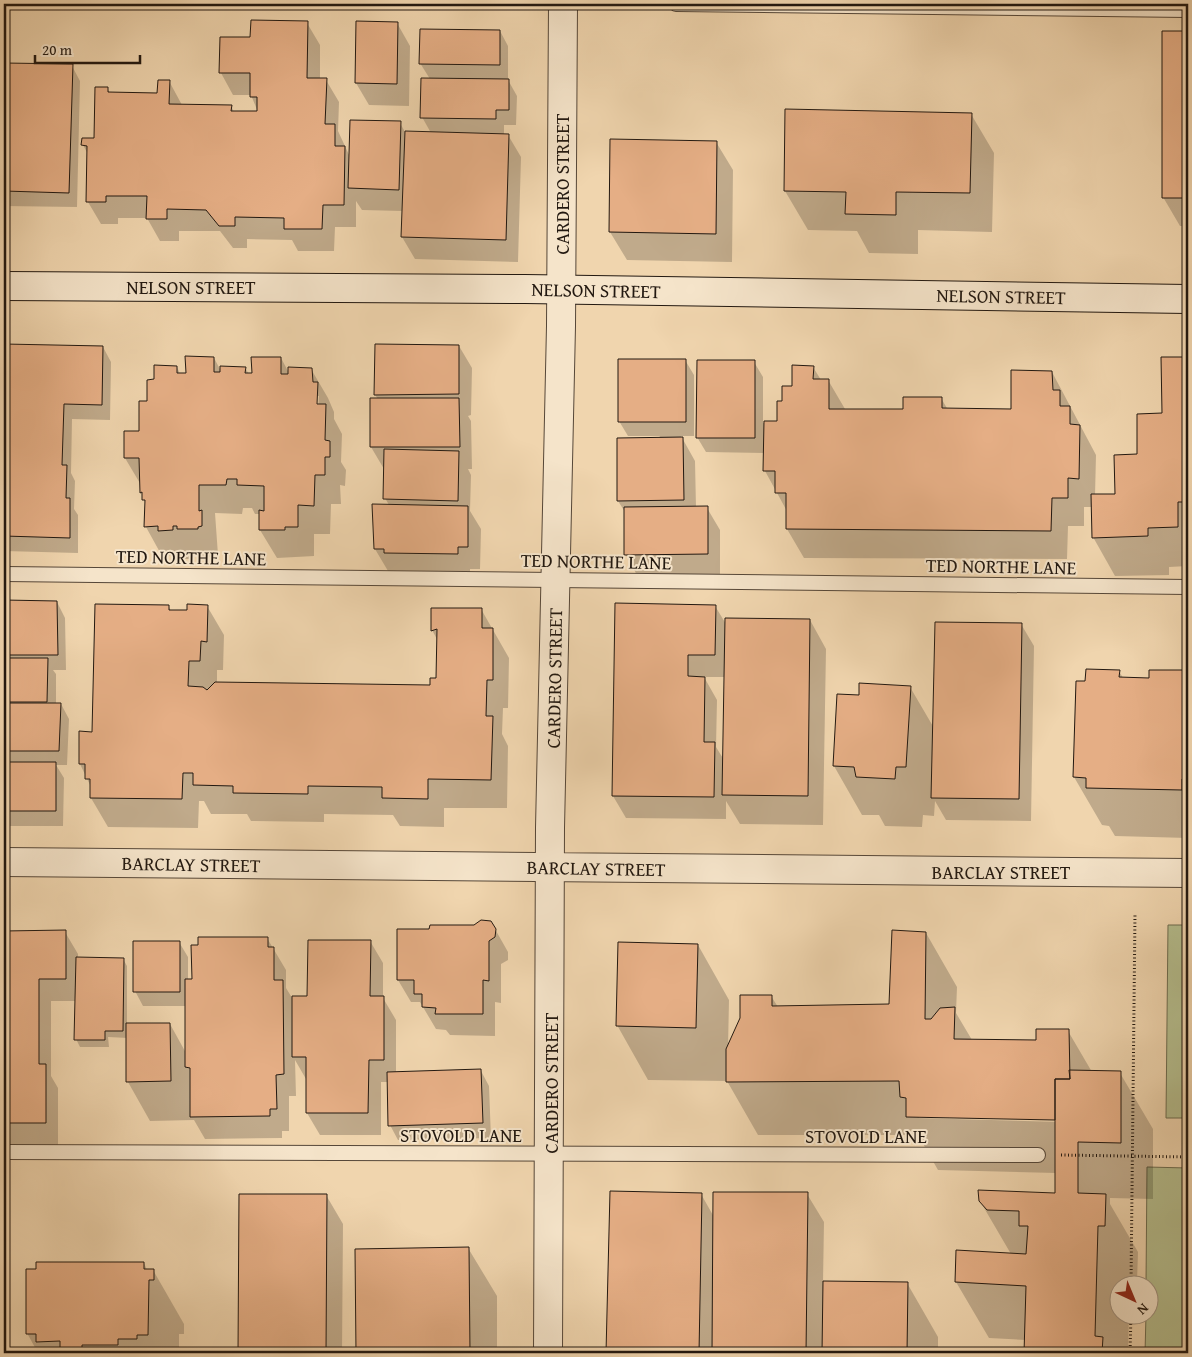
<svg xmlns="http://www.w3.org/2000/svg" width="1192" height="1357" font-family="'Gentium Book Plus',serif">
	<style>
		.green { fill: #b5be8e; stroke: #6c6b4f }
		.shadow { fill: #0003; fill-rule: evenodd }
		.building { fill: #e5ae85; stroke: #221810 }
		.lines { fill: none; stroke-linecap: round; stroke-linejoin: round }
		.lane-casing { stroke: #564738; stroke-width: 16 }
		.street-casing { stroke: #564738; stroke-width: 30 }
		.secondary-casing { stroke: #221810; stroke-width: 30 }
		.path { stroke: #221810; stroke-width: 3; stroke-dasharray: 1 2.5; stroke-linecap: butt }
		.lane { stroke: #f5e4ca; stroke-width: 14 }
		.street { stroke: #f5e4ca; stroke-width: 28 }
		.secondary { stroke: #f5e4ca; stroke-width: 28 }
		.labels { text-anchor: middle; dominant-baseline: central; stroke-width: 4; stroke-linejoin: round; paint-order: stroke }
		.street-label { font-size: 19px; fill: #221810; stroke: #f5e4ca }
	</style>
	<rect width="100%" height="100%" fill="#f0d5ae"/>
	<filter id="stains"><feTurbulence type="fractalNoise" baseFrequency=".004" numOctaves="4"/><feColorMatrix values="0 0 0 0 .2 0 0 0 0 .09 0 0 0 0 .02 0 0 0 .5 -.17"/></filter>
	<radialGradient id="worn" r=".72"><stop offset=".6" stop-color="#630" stop-opacity="0"/><stop offset="1" stop-color="#630" stop-opacity=".3"/></radialGradient>
	<!-- green -->
	<path class="green" d="M 1168,925 L 1188,925 L 1188,1118 L 1166,1118 Z
		M 1147,1167 L 1188,1168 L 1188,1353 L 1145,1353 L 1146,1315 L 1150,1314 L 1150,1284 L 1146,1284 Z"/>
	<!-- shadow -->
	<path class="shadow" d="M 307,23 L 320,45 L 320,79 L 326,80 L 339,102 L 338,131 L 350,157 L 400,123 L 405,132 L 431,133 L 422,117 L 430,79 L 420,63 L 500,31 L 508,46 L 508,80 L 517,96 L 516,125 L 504,125 L 504,135 L 508,135 L 521,157 L 518,262 L 415,259 L 402,237 L 403,211 L 362,210 L 356,201 L 356,227 L 335,227 L 334,251 L 298,251 L 292,240 L 247,239 L 247,248 L 233,248 L 220,231 L 179,231 L 179,241 L 160,241 L 147,218 L 118,218 L 118,224 L 101,224 L 88,202 L 88,154 L 83,145 L 96,139 L 107,88 L 110,93 L 158,94 L 169,81 L 182,105 L 231,106 L 234,112 L 258,112 L 251,95 L 233,95 L 221,73 L 251,38 Z
		M 357,23 L 397,23 L 410,46 L 409,106 L 369,105 L 356,83 Z
		M 1188,32 L 1188,226 L 1180,226 L 1163,197 L 1163,33 Z
		M 4,64 L 72,66 L 80,81 L 77,207 L 4,206 Z
		M 787,111 L 971,114 L 994,153 L 992,232 L 918,230 L 918,254 L 869,253 L 857,231 L 808,230 L 785,191 Z
		M 716,142 L 733,170 L 732,262 L 627,260 L 610,232 Z
		M 4,345 L 103,347 L 111,362 L 110,420 L 72,419 L 71,473 L 75,481 L 74,509 L 78,515 L 78,553 L 4,551 Z
		M 376,345 L 459,346 L 472,368 L 471,415 L 468,416 L 471,421 L 472,469 L 468,469 L 471,475 L 470,511 L 481,529 L 480,569 L 470,569 L 470,576 L 398,575 L 396,571 L 388,571 L 375,549 L 373,505 L 389,505 L 385,498 L 384,469 L 371,447 L 378,399 L 375,395 Z
		M 214,358 L 221,371 L 245,368 L 249,374 L 281,358 L 289,373 L 311,369 L 328,398 L 334,412 L 334,419 L 342,434 L 341,462 L 346,470 L 345,486 L 340,485 L 341,504 L 331,504 L 330,534 L 314,534 L 314,556 L 277,558 L 260,530 L 260,514 L 255,514 L 252,508 L 243,508 L 242,514 L 215,513 L 218,555 L 214,555 L 214,557 L 195,557 L 193,555 L 189,555 L 189,559 L 176,559 L 174,555 L 162,556 L 146,527 L 146,505 L 141,492 L 141,485 L 125,458 L 140,432 L 155,380 L 177,367 L 180,374 L 187,374 ZM 316,396 L 319,396 L 318,410 L 316,410 Z
		M 1188,358 L 1188,566 L 1169,567 L 1169,575 L 1115,576 L 1093,537 L 1092,507 L 1084,507 L 1084,526 L 1068,526 L 1067,559 L 804,558 L 787,529 L 788,513 L 765,471 L 765,453 L 706,452 L 697,437 L 754,362 L 763,377 L 763,423 L 778,423 L 783,402 L 813,367 L 821,380 L 828,380 L 845,409 L 904,411 L 941,398 L 948,410 L 1012,410 L 1052,372 L 1096,455 L 1095,496 L 1116,495 L 1164,414 L 1163,359 Z
		M 685,360 L 694,375 L 694,436 L 681,436 L 695,461 L 696,508 L 707,508 L 720,530 L 720,576 L 638,577 L 626,555 L 625,512 L 618,501 L 660,436 L 628,436 L 619,421 Z
		M 4,602 L 57,602 L 65,618 L 66,670 L 53,670 L 56,674 L 56,704 L 61,704 L 69,719 L 67,765 L 56,765 L 64,778 L 63,826 L 4,826 Z
		M 616,604 L 715,606 L 726,624 L 810,620 L 826,649 L 823,825 L 740,824 L 726,801 L 726,819 L 626,818 L 613,796 ZM 704,677 L 725,677 L 724,760 L 716,747 L 717,700 Z
		M 207,606 L 224,635 L 223,670 L 217,670 L 217,683 L 431,686 L 437,679 L 438,641 L 432,630 L 481,609 L 509,658 L 508,708 L 503,708 L 502,734 L 508,746 L 507,808 L 444,808 L 444,827 L 400,826 L 393,815 L 324,814 L 324,822 L 251,821 L 247,814 L 211,814 L 204,801 L 199,801 L 198,828 L 108,827 L 91,798 L 91,787 L 80,764 L 80,733 L 93,733 L 169,607 L 171,611 L 188,611 Z
		M 1021,624 L 1034,646 L 1031,821 L 946,820 L 935,801 L 934,816 L 923,815 L 922,827 L 885,826 L 879,815 L 862,815 L 834,766 L 838,695 L 860,696 L 910,687 L 934,728 Z
		M 1119,671 L 1123,678 L 1150,679 L 1183,672 L 1188,680 L 1188,838 L 1115,836 L 1109,826 L 1102,825 L 1074,777 L 1087,682 Z
		M 495,929 L 508,952 L 508,960 L 501,964 L 501,1003 L 495,1002 L 495,1036 L 450,1035 L 446,1030 L 436,1029 L 420,1002 L 411,1002 L 398,980 Z
		M 4,932 L 65,932 L 78,954 L 78,959 L 123,959 L 127,966 L 127,1024 L 170,1024 L 186,1053 L 186,1006 L 143,1006 L 135,991 L 179,942 L 188,957 L 188,981 L 193,981 L 267,938 L 286,970 L 286,988 L 294,1001 L 309,997 L 370,941 L 383,963 L 383,998 L 396,1020 L 396,1073 L 481,1071 L 489,1086 L 491,1138 L 398,1140 L 390,1125 L 388,1082 L 381,1082 L 381,1135 L 320,1135 L 307,1113 L 306,1079 L 295,1060 L 296,1096 L 289,1096 L 289,1131 L 282,1131 L 282,1138 L 205,1139 L 194,1120 L 150,1121 L 128,1082 L 128,1038 L 108,1037 L 109,1047 L 80,1047 L 76,1039 L 76,1001 L 51,1001 L 51,1076 L 58,1088 L 58,1145 L 4,1145 Z
		M 926,933 L 957,987 L 956,1013 L 972,1040 L 1037,1041 L 1068,1031 L 1092,1072 L 1120,1073 L 1153,1129 L 1153,1199 L 1110,1198 L 1110,1204 L 1138,1252 L 1137,1282 L 1120,1284 L 1120,1314 L 1129,1314 L 1128,1353 L 1025,1353 L 1026,1340 L 989,1338 L 956,1282 L 1011,1254 L 980,1201 L 1056,1194 L 1056,1173 L 938,1170 L 918,1135 L 758,1135 L 727,1081 L 648,1080 L 617,1025 L 698,945 L 729,1000 L 728,1048 L 771,996 L 778,1007 L 890,1005 ZM 919,1116 L 1061,1119 L 1061,1122 L 919,1118 Z
		M 611,1192 L 701,1194 L 714,1217 L 807,1194 L 824,1222 L 823,1283 L 907,1283 L 938,1337 L 938,1353 L 608,1353 Z
		M 240,1195 L 326,1195 L 343,1224 L 342,1353 L 239,1353 Z
		M 468,1248 L 497,1296 L 497,1353 L 358,1353 L 357,1250 Z
		M 144,1263 L 147,1270 L 153,1270 L 184,1324 L 184,1334 L 179,1334 L 179,1353 L 38,1353 L 27,1333 Z"/>
	<!-- building -->
	<path class="building" d="M 251,20 L 308,21 L 307,78 L 327,78 L 325,124 L 335,124 L 335,146 L 345,146 L 344,205 L 323,205 L 322,229 L 284,229 L 284,218 L 235,217 L 235,226 L 219,226 L 206,210 L 167,209 L 167,219 L 146,219 L 147,196 L 106,196 L 106,202 L 86,202 L 87,146 L 81,145 L 82,138 L 94,138 L 95,87 L 108,87 L 108,92 L 157,93 L 158,80 L 170,80 L 169,104 L 232,105 L 231,111 L 257,111 L 257,97 L 250,97 L 250,73 L 219,73 L 220,37 L 250,37 Z
		M 356,21 L 398,22 L 397,84 L 355,83 Z
		M 420,29 L 500,30 L 500,65 L 419,64 Z
		M 1162,31 L 1188,31 L 1188,198 L 1162,198 Z
		M 4,63 L 73,64 L 69,193 L 4,191 Z
		M 421,78 L 509,79 L 509,110 L 496,110 L 496,119 L 420,118 Z
		M 785,109 L 972,113 L 970,193 L 896,192 L 896,215 L 845,214 L 846,192 L 784,191 Z
		M 350,120 L 401,121 L 399,190 L 348,188 Z
		M 405,131 L 509,134 L 506,240 L 401,237 Z
		M 610,139 L 717,141 L 716,234 L 609,232 Z
		M 4,344 L 103,346 L 102,405 L 64,404 L 62,465 L 67,465 L 66,498 L 70,498 L 70,538 L 4,536 Z
		M 375,344 L 459,345 L 459,394 L 374,395 Z
		M 185,356 L 214,357 L 214,372 L 220,372 L 220,366 L 246,367 L 245,373 L 252,373 L 251,357 L 281,357 L 281,374 L 288,374 L 288,367 L 312,368 L 313,382 L 318,382 L 317,404 L 326,404 L 325,440 L 330,441 L 330,457 L 325,457 L 325,475 L 315,475 L 314,506 L 298,505 L 298,527 L 285,527 L 285,530 L 259,530 L 259,510 L 264,511 L 264,486 L 237,485 L 237,479 L 227,479 L 226,485 L 199,485 L 199,511 L 202,510 L 202,526 L 198,527 L 198,529 L 177,529 L 177,526 L 173,526 L 173,530 L 158,531 L 158,526 L 144,527 L 145,500 L 142,500 L 142,492 L 140,493 L 139,458 L 124,458 L 124,431 L 139,431 L 139,401 L 147,401 L 147,380 L 154,379 L 154,365 L 177,366 L 177,373 L 186,373 Z
		M 1161,357 L 1188,357 L 1188,502 L 1178,502 L 1178,527 L 1148,528 L 1148,536 L 1092,538 L 1091,494 L 1115,494 L 1114,455 L 1137,454 L 1137,414 L 1162,413 Z
		M 618,359 L 686,359 L 686,422 L 618,422 Z
		M 697,360 L 755,360 L 755,438 L 696,438 Z
		M 792,365 L 814,366 L 813,379 L 829,379 L 829,409 L 903,409 L 903,397 L 942,397 L 942,408 L 1011,409 L 1011,370 L 1052,371 L 1053,390 L 1060,390 L 1060,406 L 1070,406 L 1070,424 L 1080,425 L 1079,479 L 1068,478 L 1068,498 L 1052,498 L 1051,531 L 786,529 L 786,493 L 775,493 L 775,471 L 763,471 L 764,421 L 777,421 L 777,401 L 782,401 L 782,386 L 792,386 Z
		M 370,398 L 459,398 L 460,447 L 370,447 Z
		M 683,437 L 684,500 L 617,501 L 617,438 Z
		M 384,449 L 459,451 L 458,501 L 383,499 Z
		M 372,504 L 468,506 L 468,547 L 458,547 L 458,554 L 384,553 L 384,549 L 374,549 Z
		M 708,506 L 708,554 L 624,555 L 624,507 Z
		M 4,600 L 57,601 L 58,655 L 4,655 Z
		M 615,603 L 716,605 L 715,655 L 688,655 L 688,676 L 705,677 L 704,742 L 715,742 L 714,797 L 612,796 Z
		M 95,604 L 169,605 L 169,610 L 187,610 L 187,604 L 208,605 L 207,642 L 201,641 L 200,661 L 189,661 L 188,686 L 203,687 L 207,690 L 215,682 L 430,685 L 430,678 L 436,678 L 437,629 L 431,631 L 431,608 L 482,608 L 482,628 L 493,628 L 493,680 L 487,680 L 486,716 L 493,716 L 491,780 L 428,779 L 428,799 L 382,798 L 382,787 L 308,786 L 308,794 L 233,793 L 233,786 L 193,785 L 193,773 L 183,773 L 182,799 L 90,798 L 90,779 L 85,779 L 85,764 L 79,764 L 79,731 L 92,732 Z
		M 725,618 L 810,619 L 808,796 L 722,795 Z
		M 935,622 L 1022,623 L 1019,799 L 931,798 Z
		M 4,658 L 48,658 L 47,702 L 4,702 Z
		M 1086,669 L 1120,670 L 1119,677 L 1149,678 L 1149,670 L 1184,670 L 1184,679 L 1188,679 L 1188,779 L 1182,779 L 1182,790 L 1086,788 L 1086,778 L 1073,777 L 1076,681 L 1085,681 Z
		M 859,683 L 911,686 L 906,767 L 896,767 L 895,779 L 856,777 L 854,767 L 833,766 L 837,694 L 859,695 Z
		M 4,703 L 61,703 L 59,751 L 4,751 Z
		M 4,762 L 56,762 L 56,811 L 4,811 Z
		M 481,920 L 491,921 L 496,929 L 495,937 L 489,941 L 489,981 L 483,980 L 483,1014 L 435,1014 L 436,1008 L 422,1007 L 422,994 L 414,994 L 414,980 L 397,980 L 397,929 L 429,929 L 430,925 L 474,925 Z
		M 66,930 L 66,979 L 39,979 L 39,1064 L 46,1064 L 46,1123 L 4,1123 L 4,931 Z
		M 892,930 L 926,932 L 925,1019 L 931,1019 L 940,1008 L 955,1007 L 954,1039 L 1036,1040 L 1036,1029 L 1069,1029 L 1070,1079 L 1055,1079 L 1055,1120 L 906,1117 L 906,1098 L 900,1097 L 899,1081 L 726,1082 L 726,1049 L 740,1018 L 740,995 L 772,995 L 772,1006 L 889,1004 Z
		M 198,937 L 268,937 L 268,947 L 274,947 L 274,980 L 283,980 L 284,1074 L 276,1075 L 277,1109 L 270,1109 L 270,1116 L 190,1117 L 190,1068 L 185,1067 L 185,979 L 192,979 L 191,945 L 198,945 Z
		M 308,940 L 371,940 L 370,996 L 384,996 L 384,1060 L 369,1060 L 368,1113 L 306,1113 L 306,1057 L 292,1057 L 292,996 L 307,996 Z
		M 133,941 L 180,941 L 180,992 L 133,992 Z
		M 618,942 L 698,944 L 696,1028 L 616,1026 Z
		M 76,957 L 124,958 L 123,1031 L 105,1031 L 105,1040 L 74,1040 Z
		M 126,1023 L 170,1023 L 171,1081 L 126,1082 Z
		M 481,1069 L 483,1123 L 388,1126 L 387,1072 Z
		M 1069,1070 L 1121,1071 L 1121,1143 L 1078,1142 L 1078,1193 L 1106,1194 L 1105,1226 L 1098,1226 L 1095,1336 L 1103,1337 L 1102,1353 L 1024,1353 L 1026,1286 L 955,1282 L 956,1250 L 1026,1254 L 1028,1226 L 1019,1226 L 1019,1211 L 987,1210 L 979,1201 L 978,1190 L 1055,1193 L 1055,1079 L 1070,1079 Z
		M 610,1191 L 702,1193 L 699,1353 L 606,1353 Z
		M 713,1192 L 808,1192 L 806,1353 L 712,1353 Z
		M 239,1194 L 327,1194 L 326,1353 L 238,1353 Z
		M 469,1247 L 470,1353 L 356,1353 L 355,1249 Z
		M 36,1262 L 144,1262 L 144,1269 L 154,1269 L 154,1280 L 149,1280 L 148,1335 L 137,1335 L 137,1339 L 118,1339 L 118,1345 L 82,1345 L 82,1353 L 60,1353 L 60,1341 L 36,1342 L 36,1334 L 26,1334 L 26,1269 L 36,1269 Z
		M 823,1281 L 908,1282 L 907,1353 L 822,1353 Z"/>
	<g class="lines">
		<!-- lane casing -->
		<g class="lane-casing">
			<path id="lane" d="M 676,4 L 1188,10
				M 4,574 L 1188,587
				M 4,1152 L 1038,1155"/>
		</g>
		<!-- street casing -->
		<g class="street-casing">
			<path id="street" d="M 4,862 L 1188,873
				M 548,1353 L 550,828 L 561,326 L 563,4"/>
		</g>
		<!-- secondary casing -->
		<g class="secondary-casing">
			<path id="secondary" d="M 4,286 L 525,289 L 1188,299"/>
		</g>
		<!-- path -->
		<path class="path" d="M 1061,1155 L 1188,1157
			M 1131,1284 L 1135,913
			M 1130,1353 L 1131,1314"/>
		<!-- lane -->
		<use href="#lane" class="lane"/>
		<!-- street -->
		<use href="#street" class="street"/>
		<!-- secondary -->
		<use href="#secondary" class="secondary"/>
	</g>
	<g class="labels">
		<!-- street labels -->
		<g class="street-label">
			<text transform="translate(562 184) rotate(-90)">CARDERO STREET</text>
			<text x="191" y="287">NELSON STREET</text>
			<text transform="translate(596 290) rotate(1)">NELSON STREET</text>
			<text transform="translate(1001 296) rotate(1)">NELSON STREET</text>
			<text transform="translate(191 557) rotate(1)">TED NORTHE LANE</text>
			<text transform="translate(596 561) rotate(1)">TED NORTHE LANE</text>
			<text transform="translate(1001 566) rotate(1)">TED NORTHE LANE</text>
			<text transform="translate(554 678) rotate(-89)">CARDERO STREET</text>
			<text transform="translate(191 864) rotate(1)">BARCLAY STREET</text>
			<text transform="translate(596 868) rotate(1)">BARCLAY STREET</text>
			<text x="1001" y="872">BARCLAY STREET</text>
			<text transform="translate(551 1083) rotate(-90)">CARDERO STREET</text>
			<text x="461" y="1135">STOVOLD LANE</text>
			<text x="866" y="1136">STOVOLD LANE</text>
		</g>
	</g>
	<!-- margin -->
	<rect width="1192" height="1357" fill="none" stroke="#f0d5ae" stroke-width="20"/>
	<rect x="5" y="5" width="1182" height="1347" fill="none" stroke="#221810" stroke-width="2.5"/>
	<rect x="10" y="10" width="1172" height="1337" fill="none" stroke="#221810"/>
	<!-- north arrow -->
	<g transform="translate(1134 1300) rotate(136)"><circle r="24" fill="#f5e4ca" stroke="#a19280"/>
	<path d="M0-4L9 19L0 12L-9 19Z" fill="#8f2418"/>
	<text y="-8" font-size="14" font-weight="bold" text-anchor="middle" fill="#221810">N</text>
	</g>
	<!-- scale -->
	<path d="M35 55v8h105v-8" fill="none" stroke="#221810" stroke-width="2.5"/>
	<text x="42" y="55" font-size="15" fill="#221810" stroke="#f5e4ca" stroke-width="4" paint-order="stroke">20 m</text>
	<rect width="100%" height="100%" filter="url(#stains)"/>
	<rect width="100%" height="100%" fill="url(#worn)"/>
</svg>
